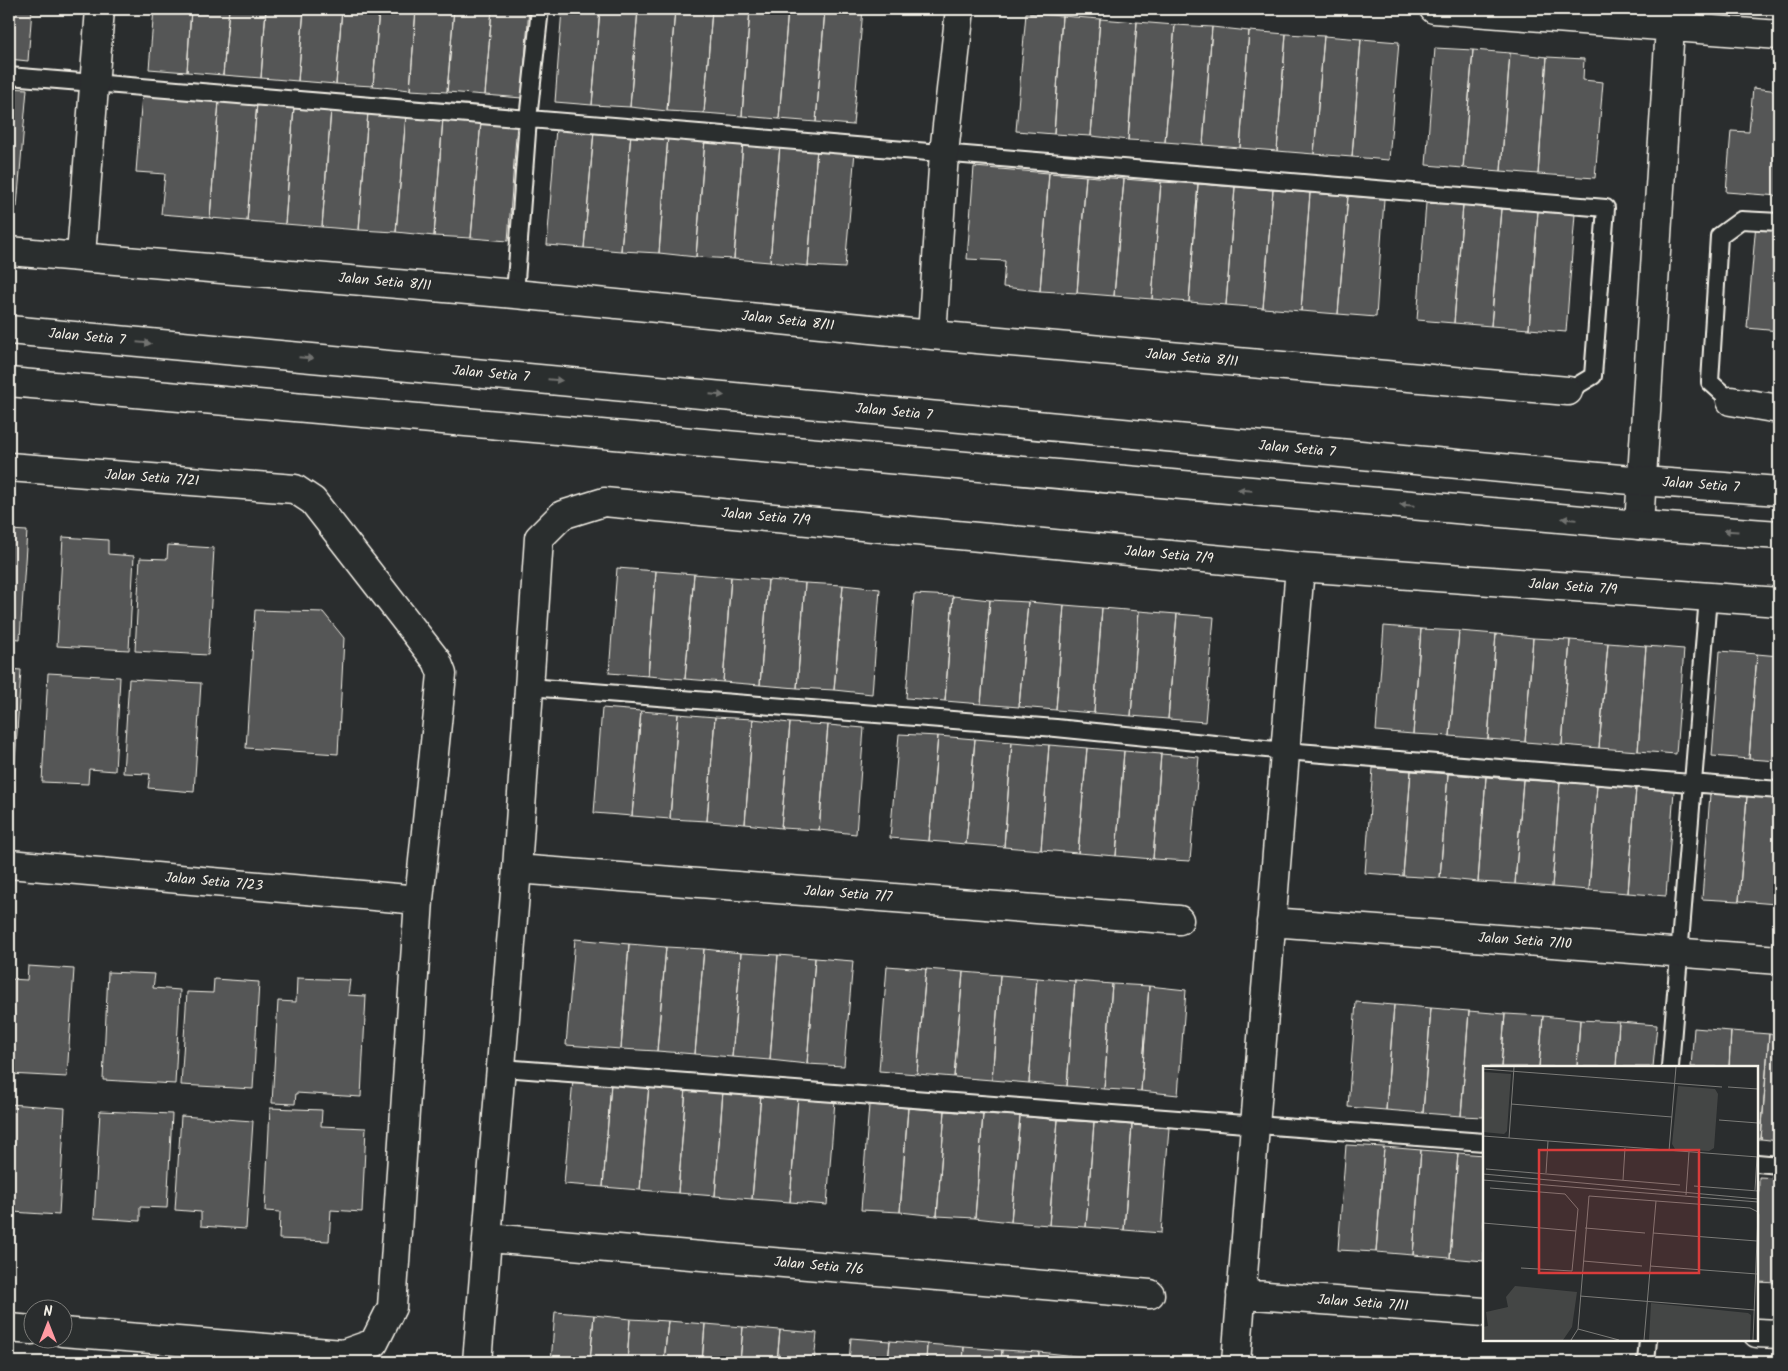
<svg xmlns="http://www.w3.org/2000/svg" width="1788" height="1371" font-family="Kalam,sans-serif">
	<style>
		.building { fill: #555756; stroke: #f4f1e8 }
		.lines { fill: none; stroke-linecap: round; stroke-linejoin: round }
		.lane-casing { stroke: #f4f1e8; stroke-width: 20 }
		.street-casing { stroke: #f4f1e8; stroke-width: 31 }
		.secondary-casing { stroke: #f4f1e8; stroke-width: 31 }
		.lane { stroke: #2a2d2e; stroke-width: 16 }
		.street { stroke: #2a2d2e; stroke-width: 28 }
		.secondary { stroke: #2a2d2e; stroke-width: 28 }
		.oneway { fill: #71726f }
		.labels { text-anchor: middle; dominant-baseline: central; stroke-width: 4; stroke-linejoin: round; paint-order: stroke }
		.street-label { font-size: 14px; fill: #f4f1e8; stroke: #2a2d2e }
		.inset-road { fill: none; stroke: #7b7b78; stroke-width: 1 }
		.view { fill: #d93c3b; fill-opacity: 0.15; stroke: #d93c3b; stroke-width: 2.5 }
		.inset-edge { fill: none; stroke: #f4f1e8; stroke-width: 2.5 }
	</style>
	<rect width="100%" height="100%" fill="#2a2d2e"/>
	<filter id="ink" filterUnits="userSpaceOnUse"><feTurbulence type="fractalNoise" baseFrequency=".02" numOctaves="2"/><feDisplacementMap in="SourceGraphic" scale="10" xChannelSelector="R" yChannelSelector="G"/><feConvolveMatrix kernelMatrix="1 2 1 2 8 2 1 2 1" color-interpolation-filters="sRGB"/></filter>
	<g filter="url(#ink)">
		<!-- building -->
		<path class="building" d="M 9,9 L 32,9 L 28,61 L 9,59 Z
			M 154,9 L 191,9 L 187,72 L 149,69 Z
			M 191,9 L 229,9 L 223,75 L 187,72 Z
			M 229,9 L 266,9 L 261,78 L 223,75 Z
			M 266,9 L 304,9 L 298,81 L 261,78 Z
			M 304,9 L 342,9 L 336,84 L 298,81 Z
			M 342,9 L 379,9 L 373,86 L 336,84 Z
			M 379,9 L 416,9 L 410,90 L 373,86 Z
			M 416,9 L 454,9 L 447,92 L 410,90 Z
			M 454,9 L 492,9 L 485,95 L 447,92 Z
			M 492,9 L 529,9 L 522,98 L 485,95 Z
			M 562,9 L 600,9 L 592,105 L 555,102 Z
			M 600,9 L 638,9 L 630,107 L 592,105 Z
			M 638,9 L 675,9 L 667,111 L 630,107 Z
			M 675,9 L 712,9 L 704,113 L 667,111 Z
			M 712,9 L 750,9 L 742,116 L 704,113 Z
			M 750,9 L 788,9 L 779,119 L 742,116 Z
			M 788,9 L 825,9 L 816,122 L 779,119 Z
			M 825,9 L 863,9 L 853,125 L 816,122 Z
			M 1026,13 L 1062,16 L 1054,134 L 1016,131 Z
			M 1062,16 L 1100,19 L 1091,136 L 1054,134 Z
			M 1100,19 L 1137,22 L 1128,140 L 1091,136 Z
			M 1137,22 L 1175,25 L 1165,142 L 1128,140 Z
			M 1175,25 L 1212,27 L 1203,145 L 1165,142 Z
			M 1212,27 L 1249,31 L 1240,148 L 1203,145 Z
			M 1249,31 L 1286,34 L 1277,151 L 1240,148 Z
			M 1286,34 L 1324,36 L 1314,154 L 1277,151 Z
			M 1324,36 L 1361,39 L 1352,157 L 1314,154 Z
			M 1361,39 L 1399,42 L 1389,160 L 1352,157 Z
			M 1435,48 L 1473,50 L 1463,168 L 1426,165 Z
			M 1473,50 L 1510,53 L 1501,171 L 1463,168 Z
			M 1510,53 L 1547,57 L 1538,174 L 1501,171 Z
			M 1547,57 L 1584,59 L 1583,80 L 1603,82 L 1595,178 L 1538,174 Z
			M 9,88 L 27,89 L 17,207 L 9,206 Z
			M 1753,88 L 1779,91 L 1779,196 L 1726,192 L 1731,131 L 1749,132 Z
			M 142,94 L 219,101 L 210,218 L 161,214 L 165,174 L 136,172 Z
			M 219,101 L 257,103 L 247,221 L 210,218 Z
			M 257,103 L 294,107 L 285,224 L 247,221 Z
			M 294,107 L 331,109 L 322,227 L 285,224 Z
			M 331,109 L 368,112 L 359,230 L 322,227 Z
			M 368,112 L 406,115 L 396,232 L 359,230 Z
			M 406,115 L 443,118 L 434,236 L 396,232 Z
			M 443,118 L 481,121 L 471,238 L 434,236 Z
			M 481,121 L 517,124 L 508,241 L 471,238 Z
			M 556,128 L 594,130 L 584,248 L 547,245 Z
			M 594,130 L 631,133 L 621,251 L 584,248 Z
			M 631,133 L 668,136 L 659,253 L 621,251 Z
			M 668,136 L 705,139 L 696,257 L 659,253 Z
			M 705,139 L 743,142 L 734,259 L 696,257 Z
			M 743,142 L 780,145 L 770,262 L 734,259 Z
			M 780,145 L 817,148 L 808,266 L 770,262 Z
			M 817,148 L 855,151 L 845,268 L 808,266 Z
			M 974,167 L 1049,173 L 1040,291 L 1003,287 L 1005,261 L 967,259 Z
			M 1049,173 L 1086,176 L 1077,293 L 1040,291 Z
			M 1086,176 L 1124,179 L 1114,296 L 1077,293 Z
			M 1124,179 L 1161,182 L 1152,299 L 1114,296 Z
			M 1161,182 L 1198,184 L 1189,302 L 1152,299 Z
			M 1198,184 L 1235,187 L 1226,305 L 1189,302 Z
			M 1235,187 L 1273,190 L 1263,308 L 1226,305 Z
			M 1273,190 L 1310,193 L 1301,311 L 1263,308 Z
			M 1310,193 L 1348,196 L 1338,314 L 1301,311 Z
			M 1348,196 L 1384,199 L 1376,317 L 1338,314 Z
			M 1426,203 L 1463,205 L 1454,323 L 1417,320 Z
			M 1463,205 L 1501,209 L 1491,326 L 1454,323 Z
			M 1501,209 L 1538,211 L 1529,329 L 1491,326 Z
			M 1538,211 L 1575,214 L 1566,332 L 1529,329 Z
			M 1756,223 L 1779,225 L 1779,331 L 1747,328 Z
			M 9,530 L 27,531 L 20,639 L 9,638 Z
			M 63,537 L 108,540 L 108,554 L 134,556 L 129,650 L 57,646 Z
			M 168,545 L 214,548 L 208,655 L 135,651 L 140,558 L 167,559 Z
			M 617,568 L 656,571 L 648,676 L 609,673 Z
			M 656,571 L 694,574 L 685,679 L 648,676 Z
			M 694,574 L 731,577 L 723,682 L 685,679 Z
			M 731,577 L 768,580 L 760,685 L 723,682 Z
			M 768,580 L 805,583 L 797,688 L 760,685 Z
			M 805,583 L 843,585 L 834,690 L 797,688 Z
			M 843,585 L 880,589 L 872,694 L 834,690 Z
			M 914,594 L 953,596 L 945,701 L 906,698 Z
			M 953,596 L 990,600 L 981,704 L 945,701 Z
			M 990,600 L 1028,602 L 1019,707 L 981,704 Z
			M 1028,602 L 1064,605 L 1056,710 L 1019,707 Z
			M 1064,605 L 1102,608 L 1094,713 L 1056,710 Z
			M 1102,608 L 1139,611 L 1131,716 L 1094,713 Z
			M 255,610 L 323,612 L 344,638 L 338,754 L 246,748 Z
			M 1139,611 L 1177,614 L 1168,719 L 1131,716 Z
			M 1177,614 L 1214,617 L 1205,722 L 1168,719 Z
			M 1384,626 L 1421,629 L 1413,734 L 1376,731 Z
			M 1421,629 L 1459,631 L 1450,736 L 1413,734 Z
			M 1459,631 L 1496,634 L 1488,739 L 1450,736 Z
			M 1496,634 L 1533,638 L 1525,742 L 1488,739 Z
			M 1533,638 L 1570,640 L 1562,745 L 1525,742 Z
			M 1570,640 L 1608,643 L 1599,748 L 1562,745 Z
			M 1608,643 L 1646,646 L 1638,751 L 1599,748 Z
			M 1646,646 L 1684,649 L 1676,754 L 1638,751 Z
			M 1720,651 L 1757,654 L 1749,759 L 1712,756 Z
			M 1757,654 L 1779,656 L 1779,761 L 1749,759 Z
			M 9,669 L 21,670 L 14,778 L 9,778 Z
			M 48,673 L 120,677 L 115,771 L 89,769 L 88,784 L 42,782 Z
			M 129,679 L 201,683 L 194,792 L 148,788 L 150,774 L 123,773 Z
			M 602,708 L 641,711 L 632,816 L 594,813 Z
			M 641,711 L 678,714 L 670,819 L 632,816 Z
			M 678,714 L 715,717 L 707,821 L 670,819 Z
			M 715,717 L 753,719 L 745,824 L 707,821 Z
			M 753,719 L 790,723 L 781,828 L 745,824 Z
			M 790,723 L 828,725 L 819,830 L 781,828 Z
			M 828,725 L 864,728 L 856,834 L 819,830 Z
			M 899,734 L 938,736 L 929,841 L 890,838 Z
			M 938,736 L 975,739 L 966,844 L 929,841 Z
			M 975,739 L 1012,742 L 1004,847 L 966,844 Z
			M 1012,742 L 1049,745 L 1041,850 L 1004,847 Z
			M 1049,745 L 1087,748 L 1078,853 L 1041,850 Z
			M 1087,748 L 1124,751 L 1116,856 L 1078,853 Z
			M 1124,751 L 1161,754 L 1153,859 L 1116,856 Z
			M 1161,754 L 1199,757 L 1190,861 L 1153,859 Z
			M 1373,768 L 1411,771 L 1403,876 L 1365,873 Z
			M 1411,771 L 1448,774 L 1440,878 L 1403,876 Z
			M 1448,774 L 1486,777 L 1478,882 L 1440,878 Z
			M 1486,777 L 1523,780 L 1515,884 L 1478,882 Z
			M 1523,780 L 1560,782 L 1552,887 L 1515,884 Z
			M 1560,782 L 1597,785 L 1589,890 L 1552,887 Z
			M 1597,785 L 1636,788 L 1628,893 L 1589,890 Z
			M 1636,788 L 1674,791 L 1666,896 L 1628,893 Z
			M 1710,794 L 1747,796 L 1739,901 L 1702,899 Z
			M 1747,796 L 1779,799 L 1779,858 L 1776,904 L 1739,901 Z
			M 1779,858 L 1779,904 L 1776,904 Z
			M 575,939 L 629,944 L 621,1049 L 566,1045 Z
			M 629,944 L 666,947 L 657,1051 L 621,1049 Z
			M 666,947 L 704,949 L 695,1054 L 657,1051 Z
			M 704,949 L 741,953 L 732,1057 L 695,1054 Z
			M 741,953 L 778,955 L 770,1060 L 732,1057 Z
			M 778,955 L 815,958 L 807,1064 L 770,1060 Z
			M 815,958 L 853,961 L 844,1066 L 807,1064 Z
			M 28,966 L 74,969 L 67,1077 L 9,1074 L 9,979 L 27,980 Z
			M 887,966 L 926,969 L 917,1074 L 879,1071 Z
			M 926,969 L 963,972 L 954,1077 L 917,1074 Z
			M 108,972 L 155,974 L 153,988 L 180,990 L 175,1084 L 103,1080 Z
			M 963,972 L 1000,975 L 992,1080 L 954,1077 Z
			M 1000,975 L 1037,978 L 1029,1083 L 992,1080 Z
			M 297,978 L 350,980 L 348,995 L 366,996 L 361,1097 L 296,1093 L 295,1104 L 272,1103 L 278,1001 L 296,1002 Z
			M 1037,978 L 1075,981 L 1067,1086 L 1029,1083 Z
			M 214,979 L 259,982 L 253,1089 L 181,1085 L 187,992 L 213,993 Z
			M 1075,981 L 1112,984 L 1104,1089 L 1067,1086 Z
			M 1112,984 L 1149,986 L 1141,1091 L 1104,1089 Z
			M 1149,986 L 1186,990 L 1178,1095 L 1141,1091 Z
			M 1356,1002 L 1394,1005 L 1386,1110 L 1348,1107 Z
			M 1394,1005 L 1431,1008 L 1423,1113 L 1386,1110 Z
			M 1431,1008 L 1469,1011 L 1461,1116 L 1423,1113 Z
			M 1469,1011 L 1505,1014 L 1501,1067 L 1484,1067 L 1484,1117 L 1461,1116 Z
			M 1505,1014 L 1543,1016 L 1539,1067 L 1501,1067 Z
			M 1543,1016 L 1580,1020 L 1577,1067 L 1539,1067 Z
			M 1580,1020 L 1619,1022 L 1616,1067 L 1577,1067 Z
			M 1619,1022 L 1657,1025 L 1653,1067 L 1616,1067 Z
			M 1694,1028 L 1731,1031 L 1729,1067 L 1691,1067 Z
			M 1731,1031 L 1769,1034 L 1761,1139 L 1757,1139 L 1757,1067 L 1729,1067 Z
			M 1769,1034 L 1779,1035 L 1779,1141 L 1761,1139 Z
			M 573,1079 L 611,1083 L 603,1187 L 564,1184 Z
			M 611,1083 L 649,1085 L 640,1190 L 603,1187 Z
			M 649,1085 L 686,1088 L 678,1193 L 640,1190 Z
			M 686,1088 L 723,1091 L 715,1196 L 678,1193 Z
			M 723,1091 L 761,1094 L 752,1199 L 715,1196 Z
			M 761,1094 L 798,1097 L 790,1202 L 752,1199 Z
			M 798,1097 L 835,1100 L 827,1205 L 790,1202 Z
			M 9,1104 L 65,1108 L 59,1215 L 12,1212 L 14,1198 L 9,1198 Z
			M 869,1105 L 908,1108 L 900,1212 L 861,1210 Z
			M 270,1108 L 322,1110 L 321,1126 L 366,1128 L 362,1212 L 331,1210 L 329,1241 L 279,1239 L 280,1212 L 265,1211 Z
			M 908,1108 L 945,1111 L 937,1216 L 900,1212 Z
			M 100,1111 L 172,1114 L 167,1208 L 140,1207 L 140,1221 L 94,1218 Z
			M 945,1111 L 983,1114 L 975,1218 L 937,1216 Z
			M 983,1114 L 1020,1116 L 1011,1222 L 975,1218 Z
			M 181,1116 L 253,1121 L 246,1229 L 201,1226 L 201,1212 L 175,1210 Z
			M 1020,1116 L 1058,1120 L 1049,1225 L 1011,1222 Z
			M 1058,1120 L 1094,1122 L 1086,1227 L 1049,1225 Z
			M 1094,1122 L 1132,1125 L 1124,1230 L 1086,1227 Z
			M 1132,1125 L 1169,1128 L 1161,1233 L 1124,1230 Z
			M 1346,1145 L 1384,1147 L 1376,1252 L 1338,1250 Z
			M 1384,1147 L 1421,1150 L 1413,1255 L 1376,1252 Z
			M 1421,1150 L 1458,1153 L 1450,1258 L 1413,1255 Z
			M 1458,1153 L 1484,1155 L 1484,1261 L 1450,1258 Z
			M 1759,1177 L 1779,1178 L 1779,1283 L 1757,1282 Z
			M 555,1312 L 594,1315 L 590,1362 L 551,1362 Z
			M 594,1315 L 630,1319 L 627,1362 L 590,1362 Z
			M 630,1319 L 668,1321 L 664,1362 L 627,1362 Z
			M 668,1321 L 705,1324 L 702,1362 L 664,1362 Z
			M 705,1324 L 743,1327 L 740,1362 L 702,1362 Z
			M 743,1327 L 780,1330 L 777,1362 L 740,1362 Z
			M 780,1330 L 817,1333 L 814,1362 L 777,1362 Z
			M 851,1338 L 890,1341 L 888,1362 L 849,1362 Z
			M 890,1341 L 927,1344 L 926,1362 L 888,1362 Z
			M 927,1344 L 964,1347 L 963,1362 L 926,1362 Z
			M 964,1347 L 1002,1350 L 1001,1362 L 963,1362 Z
			M 1002,1350 L 1039,1352 L 1038,1362 L 1001,1362 Z
			M 1039,1352 L 1076,1356 L 1076,1362 L 1038,1362 Z
			M 1076,1356 L 1113,1358 L 1113,1362 L 1076,1362 Z
			M 1113,1358 L 1151,1361 L 1151,1362 L 1113,1362 Z"/>
		<g class="lines">
			<!-- lane casing -->
			<g class="lane-casing">
				<path id="lane" d="M 9,76 L 1606,208 L 1593,376 L 1568,391
					M 515,294 L 528,119 L 540,9
					M 1731,401 L 1710,382 L 1719,236 L 1741,220 L 1779,222
					M 529,687 L 1056,728 L 1285,751 L 1779,790
					M 1670,1067 L 1708,597
					M 502,1068 L 1484,1142
					M 1757,1163 L 1779,1165
					M 1646,1362 L 1648,1340"/>
			</g>
			<!-- street casing -->
			<g class="street-casing">
				<path id="street" d="M 1434,9 L 1779,35
					M 9,251 L 515,294 L 932,335 L 1568,391
					M 81,255 L 100,9
					M 932,335 L 944,153 L 960,9
					M 1731,401 L 1779,409
					M 9,467 L 295,489 L 313,501 L 437,661 L 442,674 L 419,900 L 392,1307 L 374,1343 L 343,1354 L 62,1332
					M 1639,525 L 1670,27
					M 9,864 L 419,900
					M 517,869 L 1179,920
					M 1271,922 L 1779,960
					M 489,1238 L 1150,1294
					M 1241,1294 L 1484,1312
					M 9,1328 L 32,1330
					M 1757,1333 L 1779,1334
					M 477,1362 L 517,869 L 539,538 L 562,515 L 604,502 L 1300,567 L 1779,602
					M 1236,1362 L 1300,567"/>
			</g>
			<!-- secondary casing -->
			<g class="secondary-casing">
				<path id="secondary" d="M 9,330 L 1642,481 L 1779,491
					M 9,382 L 1639,525 L 1779,535"/>
			</g>
			<!-- lane -->
			<use href="#lane" class="lane"/>
			<!-- street -->
			<use href="#street" class="street"/>
			<!-- secondary -->
			<use href="#secondary" class="secondary"/>
		</g>
		<!-- one-way arrows -->
		<defs><path id="oneway-solid" d="M-6-.8H1V-3.2L6.5 0L1 3.2V.8H-6Z" transform="scale(1.25)"/></defs>
		<g class="oneway">
			<use href="#oneway-solid" transform="translate(144 343) rotate(5)"/>
			<use href="#oneway-solid" transform="translate(306 358) rotate(5)"/>
			<use href="#oneway-solid" transform="translate(555 380) rotate(5)"/>
			<use href="#oneway-solid" transform="translate(717 395) rotate(5)"/>
			<use href="#oneway-solid" transform="translate(1245 490) rotate(-175)"/>
			<use href="#oneway-solid" transform="translate(1407 505) rotate(-175)"/>
			<use href="#oneway-solid" transform="translate(1569 519) rotate(-175)"/>
			<use href="#oneway-solid" transform="translate(1731 531) rotate(-176)"/>
		</g>
	</g>
	<g class="labels">
		<!-- street labels -->
		<g class="street-label">
			<text transform="translate(385 282) rotate(5)">Jalan Setia 8/11</text>
			<text transform="translate(788 321) rotate(6)">Jalan Setia 8/11</text>
			<text transform="translate(87 337) rotate(5)">Jalan Setia 7</text>
			<text transform="translate(1192 358) rotate(5)">Jalan Setia 8/11</text>
			<text transform="translate(491 374) rotate(5)">Jalan Setia 7</text>
			<text transform="translate(894 412) rotate(5)">Jalan Setia 7</text>
			<text transform="translate(1297 449) rotate(5)">Jalan Setia 7</text>
			<text transform="translate(152 478) rotate(4)">Jalan Setia 7/21</text>
			<text transform="translate(1701 485) rotate(4)">Jalan Setia 7</text>
			<text transform="translate(766 517) rotate(5)">Jalan Setia 7/9</text>
			<text transform="translate(1169 555) rotate(5)">Jalan Setia 7/9</text>
			<text transform="translate(1573 587) rotate(4)">Jalan Setia 7/9</text>
			<text transform="translate(214 882) rotate(5)">Jalan Setia 7/23</text>
			<text transform="translate(848 894) rotate(4)">Jalan Setia 7/7</text>
			<text transform="translate(1525 941) rotate(4)">Jalan Setia 7/10</text>
			<text transform="translate(819 1266) rotate(5)">Jalan Setia 7/6</text>
			<text transform="translate(1363 1303) rotate(4)">Jalan Setia 7/11</text>
		</g>
	</g>
	<!-- overview -->
	<g transform="translate(1483 1066)">
		<rect width="275" height="275" fill="#2a2d2e"/>
		<path d="M 0,6 L 28,8 L 24,65 L 21,68 L 0,66 ZM 195,20 L 232,23 L 235,28 L 231,82 L 226,85 L 192,83 L 189,78 ZM 32,220 L 94,226 L 89,261 L 80,274 L 0,274 L 0,261 L 5,260 L 3,246 L 25,241 L 23,231 ZM 168,237 L 265,247 L 268,249 L 267,274 L 166,274 Z" fill="#444645"/>
		<path class="inset-road" d="M 0,3 L 239,21M 245,21 L 275,23M 28,38 L 189,51M 236,54 L 275,57M 0,70 L 275,91M 26,72 L 31,1M 186,85 L 193,1M 3,103 L 197,119M 63,107 L 65,75M 0,108 L 275,133M 0,114 L 275,136M 140,114 L 142,82M 211,120 L 275,125M 7,122 L 82,128 L 95,143 L 89,205 L 38,202M 272,124 L 274,91M 203,129 L 206,86M 0,157 L 93,165M 102,162 L 162,167M 170,167 L 274,175M 100,195 L 159,200M 167,200 L 274,208M 97,230 L 272,244M 95,263 L 136,274M 88,274 L 95,263 L 106,130 L 267,142 L 275,146M 161,274 L 173,135M 270,274 L 275,148"/>
		<path class="view" d="M 56,84 L 216,84 L 216,207 L 56,207 Z"/>
		<rect width="275" height="275" class="inset-edge"/>
	</g>
	<!-- margin -->
	<rect width="1788" height="1371" fill="none" stroke="#2a2d2e" stroke-width="30"/>
	<rect x="15" y="15" width="1758" height="1341" fill="none" stroke="#f4f1e8" stroke-width="2" filter="url(#ink)"/>
	<!-- north arrow -->
	<g transform="translate(48 1324)"><circle r="24" fill="#2a2d2e" stroke="#7b7b78"/>
	<path d="M0-4L9 19L0 12L-9 19Z" fill="#ff9aa2"/>
	<text y="-8" font-size="14" font-weight="bold" text-anchor="middle" fill="#f4f1e8">N</text>
	</g>
</svg>
